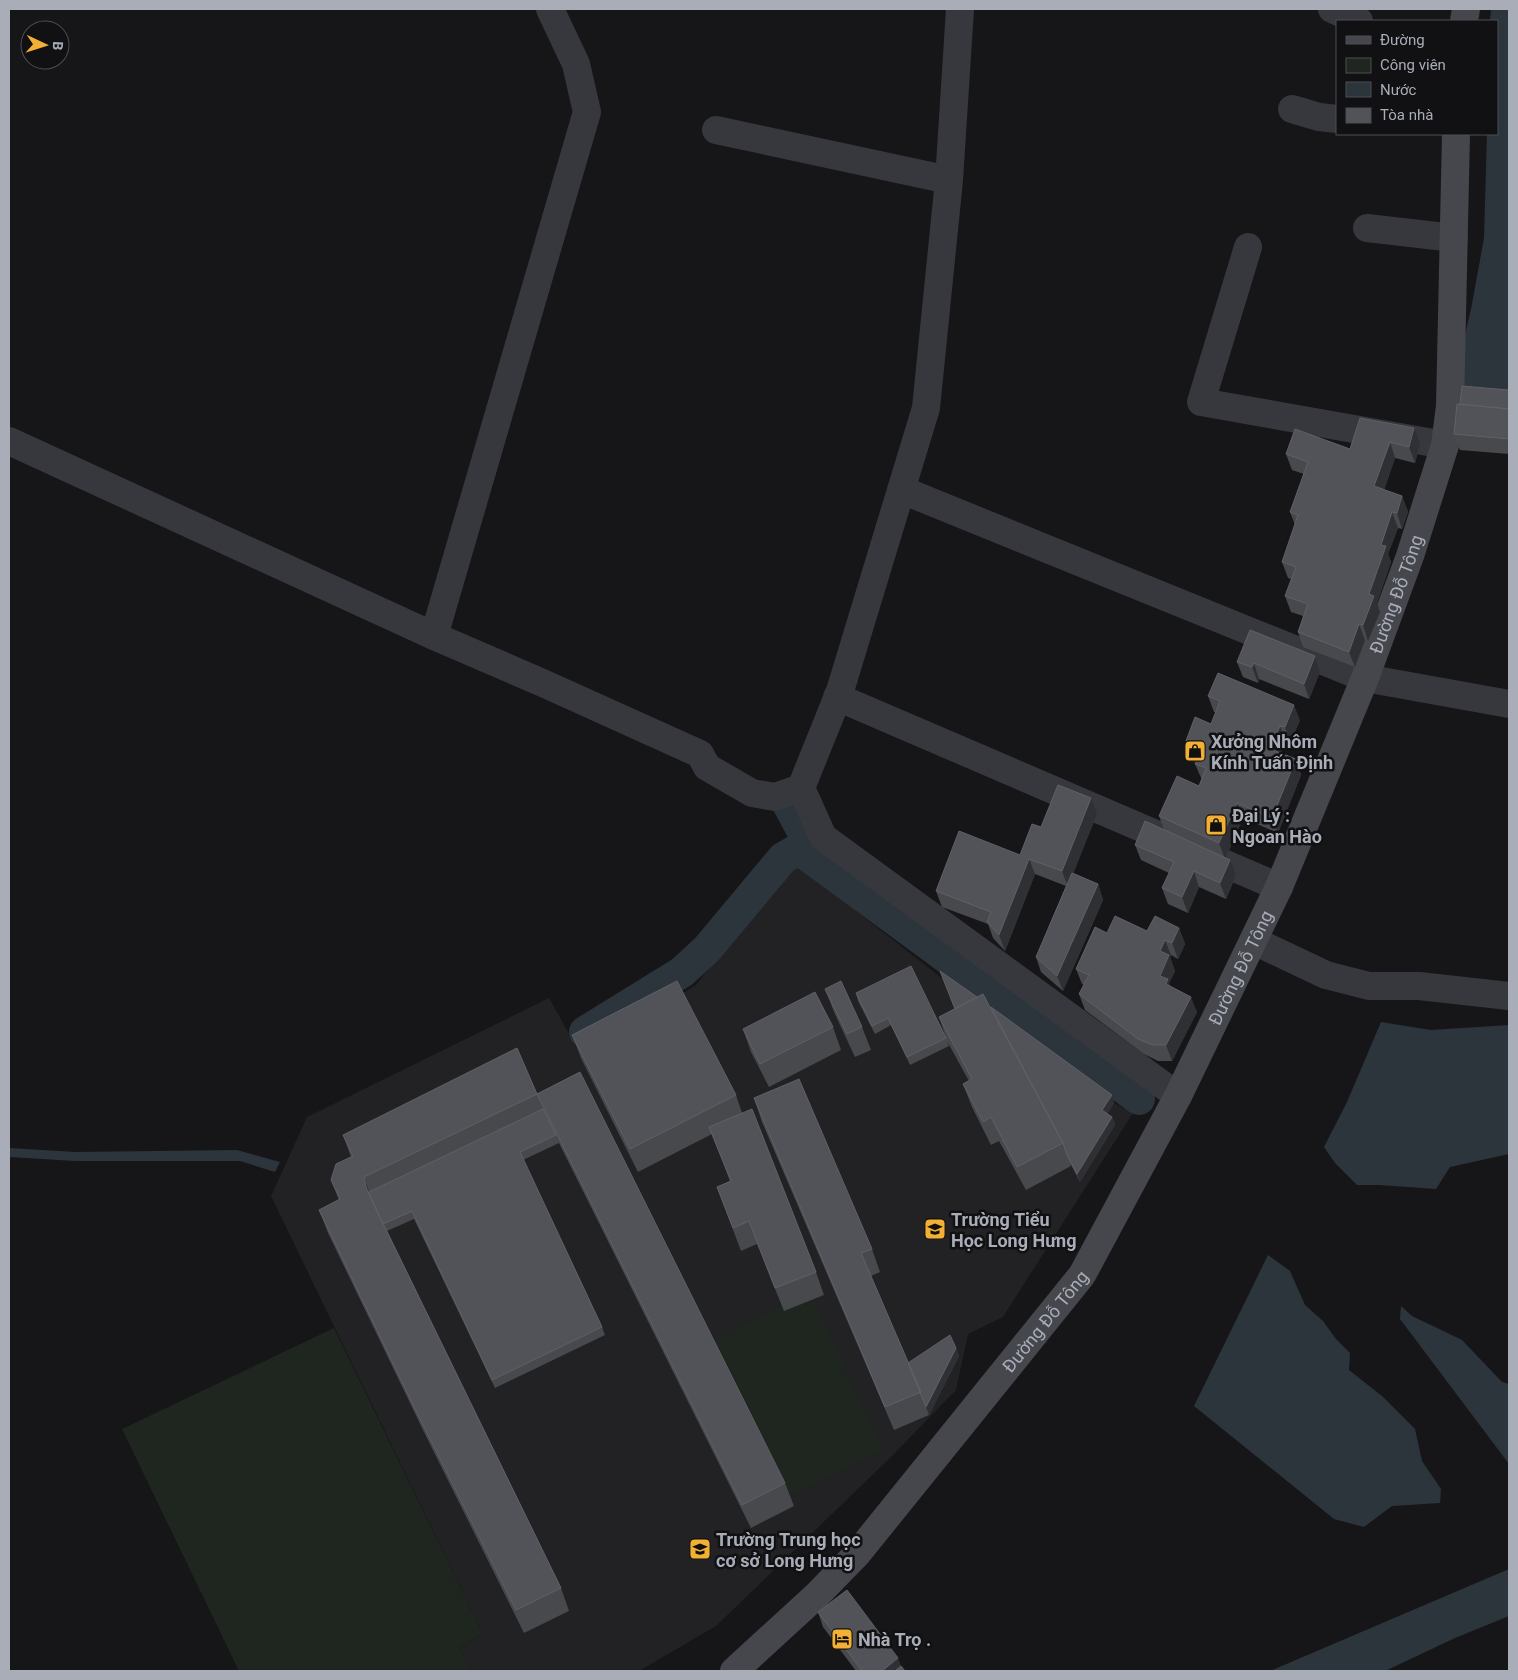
<svg xmlns="http://www.w3.org/2000/svg" width="1518" height="1680" font-family="Roboto,sans-serif">
	<style>
		.built { fill: #222225 }
		.green { fill: #1e261f }
		.water { fill: #2c353c }
		.lines { fill: none; stroke-linecap: round; stroke-linejoin: round }
		.canal { stroke: #2c353c; stroke-width: 32 }
		.minor { stroke: #37383d; stroke-width: 28 }
		.secondary { stroke: #45474d; stroke-width: 28 }
		.wall { fill: #47494d }
		.shaded-wall { fill: #2f3033 }
		.building { fill: #525359; stroke: #5f6168 }
		.labels { text-anchor: middle; dominant-baseline: central; stroke-width: 5; stroke-linejoin: round; paint-order: stroke }
		.street-label { font-size: 18px; fill: #a8adb8; stroke: #111113 }
		.poi-label { font-size: 18px; font-weight: bold; fill: #a8adb8; stroke: #111113; text-anchor: start }
	</style>
	<rect width="100%" height="100%" fill="#161618"/>
	<!-- built -->
	<path class="built" d="M 791,860 L 943,979 L 1114,1103 L 1133,1113 L 1003,1317 L 968,1334 L 956,1390 L 892,1456 L 716,1626 L 639,1671 L 472,1671 L 459,1648 L 483,1634 L 271,1196 L 307,1117 L 549,998 L 581,1055 L 696,985 Z"/>
	<!-- green -->
	<path class="green" d="M 810,1293 L 884,1450 L 788,1496 L 711,1340 Z
		M 334,1328 L 483,1634 L 459,1648 L 472,1671 L 239,1671 L 122,1429 Z"/>
	<!-- water -->
	<path class="water" d="M 1491,9 L 1509,9 L 1509,399 L 1453,390 L 1472,304 L 1484,238 L 1487,134 L 1497,134 L 1497,21 L 1490,21 Z
		M 1381,1022 L 1431,1030 L 1509,1025 L 1509,1154 L 1450,1167 L 1436,1189 L 1379,1185 L 1357,1185 L 1335,1163 L 1324,1147 L 1347,1102 Z
		M 9,1148 L 75,1152 L 237,1150 L 280,1162 L 275,1172 L 240,1161 L 75,1161 L 9,1157 Z
		M 1268,1255 L 1290,1271 L 1305,1305 L 1323,1321 L 1336,1339 L 1350,1353 L 1349,1370 L 1382,1396 L 1415,1429 L 1422,1461 L 1441,1489 L 1440,1503 L 1392,1506 L 1364,1527 L 1334,1519 L 1194,1406 Z
		M 1401,1306 L 1412,1316 L 1462,1340 L 1502,1382 L 1509,1384 L 1509,1464 L 1400,1319 Z
		M 1509,1569 L 1509,1616 L 1455,1638 L 1385,1671 L 1270,1671 Z"/>
	<g class="lines">
		<!-- canal -->
		<path class="canal" d="M 787,802 L 805,835 L 827,861
			M 585,1032 L 682,972 L 707,949 L 783,858 L 799,849 L 1139,1099"/>
		<!-- minor -->
		<path class="minor" d="M 960,9 L 949,180 L 926,408 L 840,691 L 801,788 L 823,837 L 1178,1096
			M 1332,9 L 1359,21
			M 1292,109 L 1319,117 L 1337,119
			M 716,130 L 949,180
			M 1367,228 L 1454,238
			M 1248,247 L 1201,402 L 1445,445
			M 9,441 L 434,636 L 545,684 L 700,754 L 707,767 L 752,793 L 775,797 L 801,788
			M 902,490 L 1365,678 L 1509,704
			M 434,636 L 587,112 L 576,64 L 550,9
			M 837,697 L 1279,887
			M 1254,941 L 1326,975 L 1369,986 L 1419,986 L 1509,996"/>
		<!-- secondary -->
		<g class="secondary">
			<path d="M 1464,21 L 1466,9"/>
			<path id="s1" d="M 734,1671 L 817,1595 L 857,1554 L 1082,1275 L 1178,1096 L 1279,887 L 1365,678 L 1410,556 L 1445,445 L 1450,406 L 1456,134"/>
		</g>
	</g>
	<!-- wall -->
	<path class="wall" d="M 1509,390 L 1509,454 L 1460,450 L 1454,434 Z
		M 1360,418 L 1420,443 L 1415,463 L 1395,458 L 1384,490 L 1402,496 L 1408,512 L 1402,529 L 1398,528 L 1388,554 L 1391,562 L 1377,603 L 1380,612 L 1368,641 L 1365,640 L 1355,667 L 1303,647 L 1298,632 L 1303,616 L 1291,612 L 1285,596 L 1291,579 L 1288,578 L 1282,562 L 1295,525 L 1290,512 L 1304,474 L 1292,470 L 1286,454 L 1350,449 Z
		M 1315,656 L 1320,672 L 1309,699 L 1259,679 L 1258,683 L 1243,677 L 1237,662 Z
		M 1208,696 L 1300,720 L 1290,743 L 1285,741 L 1281,753 L 1296,759 L 1301,775 L 1278,833 L 1243,818 L 1226,857 L 1236,875 L 1226,899 L 1199,887 L 1188,913 L 1168,904 L 1162,888 L 1169,873 L 1141,860 L 1135,845 L 1164,830 L 1159,816 L 1199,786 L 1202,780 L 1195,764 L 1197,759 L 1191,756 L 1186,741 L 1211,724 L 1216,712 L 1214,712 Z
		M 1097,814 L 1073,873 L 1098,884 L 1103,900 L 1063,991 L 1041,972 L 1036,957 L 1066,886 L 1035,874 L 1005,951 L 993,938 L 988,924 L 942,907 L 936,891 L 1020,855 L 1041,827 Z
		M 1179,928 L 1185,944 L 1178,959 L 1171,955 L 1170,957 L 1175,971 L 1169,983 L 1170,986 L 1197,1012 L 1172,1061 L 1158,1061 L 1144,1054 L 1085,1010 L 1079,994 L 1084,985 L 1082,984 L 1076,969 L 1107,933 L 1147,931 Z
		M 825,989 L 862,1027 L 871,1050 L 855,1057 L 834,1012 Z
		M 856,993 L 946,1038 L 949,1046 L 910,1065 L 891,1025 L 875,1034 L 858,1001 Z
		M 991,1007 L 1114,1103 L 1107,1114 L 1112,1117 L 1115,1125 L 1080,1182 L 1070,1163 L 1071,1166 L 1026,1190 L 999,1141 L 991,1145 L 972,1107 L 963,1084 L 969,1081 L 947,1041 L 939,1017 L 955,1009 Z
		M 833,1027 L 841,1050 L 769,1087 L 751,1052 L 743,1029 Z
		M 572,1035 L 736,1095 L 742,1113 L 816,1272 L 824,1295 L 784,1311 L 757,1244 L 741,1251 L 717,1187 L 730,1181 L 712,1134 L 638,1172 L 581,1058 Z
		M 537,1094 L 543,1109 L 537,1094 L 785,1483 L 794,1506 L 751,1528 L 559,1143 L 523,1160 L 602,1327 L 605,1335 L 495,1388 L 414,1219 L 387,1231 L 561,1588 L 569,1611 L 524,1633 L 424,1432 L 328,1233 L 319,1210 L 339,1200 L 331,1180 L 351,1157 L 343,1135 Z
		M 754,1098 L 872,1249 L 880,1272 L 871,1276 L 908,1363 L 956,1348 L 959,1356 L 929,1415 L 894,1430 L 762,1122 Z
		M 818,1612 L 905,1671 L 856,1671 L 823,1627 Z"/>
	<!-- shaded-wall -->
	<path class="shaded-wall" d="M 1414,428 L 1420,443 L 1415,463 L 1409,447 Z
		M 1390,442 L 1395,458 L 1380,502 L 1374,486 Z
		M 1402,496 L 1408,512 L 1402,529 L 1397,513 Z
		M 1392,512 L 1398,528 L 1388,554 L 1391,562 L 1377,603 L 1380,612 L 1368,641 L 1363,625 L 1369,594 L 1381,545 Z
		M 1359,624 L 1365,640 L 1355,667 L 1349,652 Z
		M 1315,656 L 1320,672 L 1309,699 L 1304,684 Z
		M 1254,663 L 1259,679 L 1258,683 L 1252,667 Z
		M 1294,705 L 1300,720 L 1290,743 L 1285,727 Z
		M 1280,726 L 1285,741 L 1276,764 L 1270,749 Z
		M 1296,759 L 1301,775 L 1278,833 L 1272,818 Z
		M 1091,798 L 1097,814 L 1068,887 L 1062,871 Z
		M 1237,803 L 1243,818 L 1225,859 L 1219,843 Z
		M 1029,859 L 1035,874 L 1005,951 L 999,935 Z
		M 1230,860 L 1236,875 L 1226,899 L 1220,883 Z
		M 1194,871 L 1199,887 L 1188,913 L 1182,897 Z
		M 1098,884 L 1103,900 L 1063,991 L 1057,976 Z
		M 1179,928 L 1185,944 L 1178,959 L 1172,943 Z
		M 1165,940 L 1171,955 L 1170,957 L 1175,971 L 1169,983 L 1173,995 L 1160,976 L 1160,951 Z
		M 1191,997 L 1197,1012 L 1172,1061 L 1166,1045 Z
		M 1112,1095 L 1114,1103 L 1105,1118 L 1102,1110 Z
		M 1112,1117 L 1115,1125 L 1080,1182 L 1077,1174 Z
		M 364,1177 L 372,1200 L 366,1187 Z
		M 956,1348 L 959,1356 L 929,1415 L 926,1407 Z
		M 898,1658 L 903,1671 L 882,1671 Z"/>
	<!-- building -->
	<path class="building" d="M 1462,386 L 1509,390 L 1509,409 L 1460,404 Z
		M 1457,404 L 1509,409 L 1509,439 L 1454,434 Z
		M 1360,418 L 1414,428 L 1409,447 L 1390,442 L 1374,486 L 1402,496 L 1397,513 L 1392,512 L 1381,545 L 1386,546 L 1369,594 L 1374,596 L 1363,625 L 1359,624 L 1349,652 L 1298,632 L 1308,604 L 1285,596 L 1296,567 L 1282,562 L 1298,515 L 1290,512 L 1308,462 L 1286,454 L 1295,429 L 1350,449 Z
		M 1250,630 L 1315,656 L 1304,684 L 1254,663 L 1252,667 L 1237,662 Z
		M 1218,673 L 1294,705 L 1285,727 L 1280,726 L 1270,749 L 1296,759 L 1272,818 L 1237,803 L 1219,843 L 1159,816 L 1177,776 L 1199,786 L 1206,768 L 1195,764 L 1202,748 L 1186,741 L 1195,717 L 1211,724 L 1220,701 L 1208,696 Z
		M 1058,785 L 1091,798 L 1062,871 L 1029,859 L 999,935 L 987,922 L 991,912 L 936,891 L 959,831 L 1020,855 L 1032,824 L 1041,827 Z
		M 1145,821 L 1230,860 L 1220,883 L 1194,871 L 1182,897 L 1162,888 L 1174,862 L 1135,845 Z
		M 1072,873 L 1098,884 L 1057,976 L 1036,957 Z
		M 1115,916 L 1147,931 L 1155,916 L 1179,928 L 1172,943 L 1165,940 L 1160,951 L 1169,955 L 1160,976 L 1168,979 L 1166,984 L 1191,997 L 1166,1045 L 1153,1045 L 1138,1039 L 1079,994 L 1089,975 L 1076,969 L 1095,927 L 1107,933 Z
		M 911,966 L 946,1038 L 907,1057 L 888,1018 L 872,1026 L 856,993 Z
		M 940,971 L 977,997 L 955,1009 Z
		M 677,981 L 736,1095 L 630,1149 L 572,1035 Z
		M 841,981 L 862,1027 L 847,1034 L 825,989 Z
		M 815,992 L 833,1027 L 760,1064 L 743,1029 Z
		M 983,994 L 1063,1143 L 1017,1167 L 991,1117 L 983,1122 L 963,1084 L 972,1079 L 939,1017 Z
		M 991,1007 L 1112,1095 L 1102,1110 L 1112,1117 L 1077,1174 L 1067,1155 L 1063,1143 Z
		M 517,1048 L 537,1094 L 364,1177 L 366,1187 L 376,1209 L 561,1588 L 516,1610 L 415,1409 L 319,1210 L 340,1199 L 331,1180 L 336,1164 L 353,1156 L 343,1135 Z
		M 580,1072 L 785,1483 L 742,1505 L 537,1094 Z
		M 799,1079 L 872,1249 L 861,1253 L 921,1392 L 885,1407 L 754,1098 Z
		M 543,1109 L 556,1135 L 520,1152 L 602,1327 L 492,1380 L 412,1211 L 383,1224 L 370,1196 L 369,1192 Z
		M 752,1109 L 816,1272 L 775,1288 L 749,1221 L 733,1228 L 717,1187 L 731,1181 L 709,1127 Z
		M 950,1335 L 956,1348 L 926,1407 L 908,1363 Z
		M 847,1590 L 898,1658 L 882,1671 L 862,1671 L 818,1612 Z
		M 901,1666 L 905,1671 L 895,1671 Z"/>
	<!-- icons -->
	<defs>
		<g id="shop-square" transform="scale(1.125)"><rect x="-9" y="-9" width="18" height="18" rx="4" fill="#f2b134" stroke="#111113"/><path d="M-5-2.5h2.3a2.7 3.5 0 0 1 5.4 0H5L5.5 6h-11ZM-1.5-2.5h3a1.5 2.3 0 0 0-3 0Z" fill="#111"/></g>
		<g id="school-square" transform="scale(1.125)"><rect x="-9" y="-9" width="18" height="18" rx="4" fill="#f2b134" stroke="#111113"/><path d="M0-5L7-2L0 1L-7-2ZM-4 1L0 2.5L4 1V4Q0 6-4 4Z" fill="#111"/></g>
		<g id="hotel-square" transform="scale(1.125)"><rect x="-9" y="-9" width="18" height="18" rx="4" fill="#f2b134" stroke="#111113"/><path d="M-6-4.5h1.5V1H6V5H4.5V3h-9V5H-6ZM-4 0a1.8 1.8 0 1 1 3.6 0ZM.5 0V-2.5h3Q6-2.5 6 0Z" fill="#111"/></g>
	</defs>
	<g fill-rule="evenodd">
		<use href="#shop-square" x="1195" y="751"/>
		<use href="#shop-square" x="1216" y="825"/>
		<use href="#school-square" x="935" y="1229"/>
		<use href="#school-square" x="700" y="1549"/>
		<use href="#hotel-square" x="842" y="1639"/>
	</g>
	<g class="labels">
		<!-- street labels -->
		<g class="street-label">
			<text stroke="none"><textPath href="#s1" startOffset="1279">Đường Đỗ Tông</textPath></text>
			<text stroke="none"><textPath href="#s1" startOffset="874">Đường Đỗ Tông</textPath></text>
			<text stroke="none"><textPath href="#s1" startOffset="469">Đường Đỗ Tông</textPath></text>
		</g>
		<!-- poi labels -->
		<g class="poi-label">
			<text x="1211" y="741">Xưởng Nhôm<tspan x="1211" dy="21">Kính Tuấn Định</tspan></text>
			<text x="1232" y="815">Đại Lý :<tspan x="1232" dy="21">Ngoan Hào</tspan></text>
			<text x="951" y="1219">Trường Tiểu<tspan x="951" dy="21">Học Long Hưng</tspan></text>
			<text x="716" y="1539">Trường Trung học<tspan x="716" dy="21">cơ sở Long Hưng</tspan></text>
			<text x="858" y="1639">Nhà Trọ .</text>
		</g>
	</g>
	<!-- border -->
	<rect width="1518" height="1680" fill="none" stroke="#a8adb8" stroke-width="20"/>
	<!-- legend -->
	<rect x="1336" y="20" width="162" height="115" fill="#111113" stroke="#4d4f55"/>
	<rect x="1346" y="36" width="25" height="8" fill="#45474d" stroke="#4d4f55"/>
	<text x="1380" y="45" font-size="15" fill="#a8adb8">Đường</text>
	<rect x="1346" y="58" width="25" height="15" fill="#1e261f" stroke="#4d4f55"/>
	<text x="1380" y="70" font-size="15" fill="#a8adb8">Công viên</text>
	<rect x="1346" y="82" width="25" height="15" fill="#2c353c" stroke="#4d4f55"/>
	<text x="1380" y="95" font-size="15" fill="#a8adb8">Nước</text>
	<rect x="1346" y="108" width="25" height="15" fill="#525359" stroke="#4d4f55"/>
	<text x="1380" y="120" font-size="15" fill="#a8adb8">Tòa nhà</text>
	<!-- north arrow -->
	<g transform="translate(45 45) rotate(94)"><circle r="24" fill="#111113" stroke="#4d4f55"/>
	<path d="M0-4L9 19L0 12L-9 19Z" fill="#f2b134"/>
	<text y="-8" font-size="14" font-weight="bold" text-anchor="middle" fill="#a8adb8">B</text>
	</g>
</svg>
